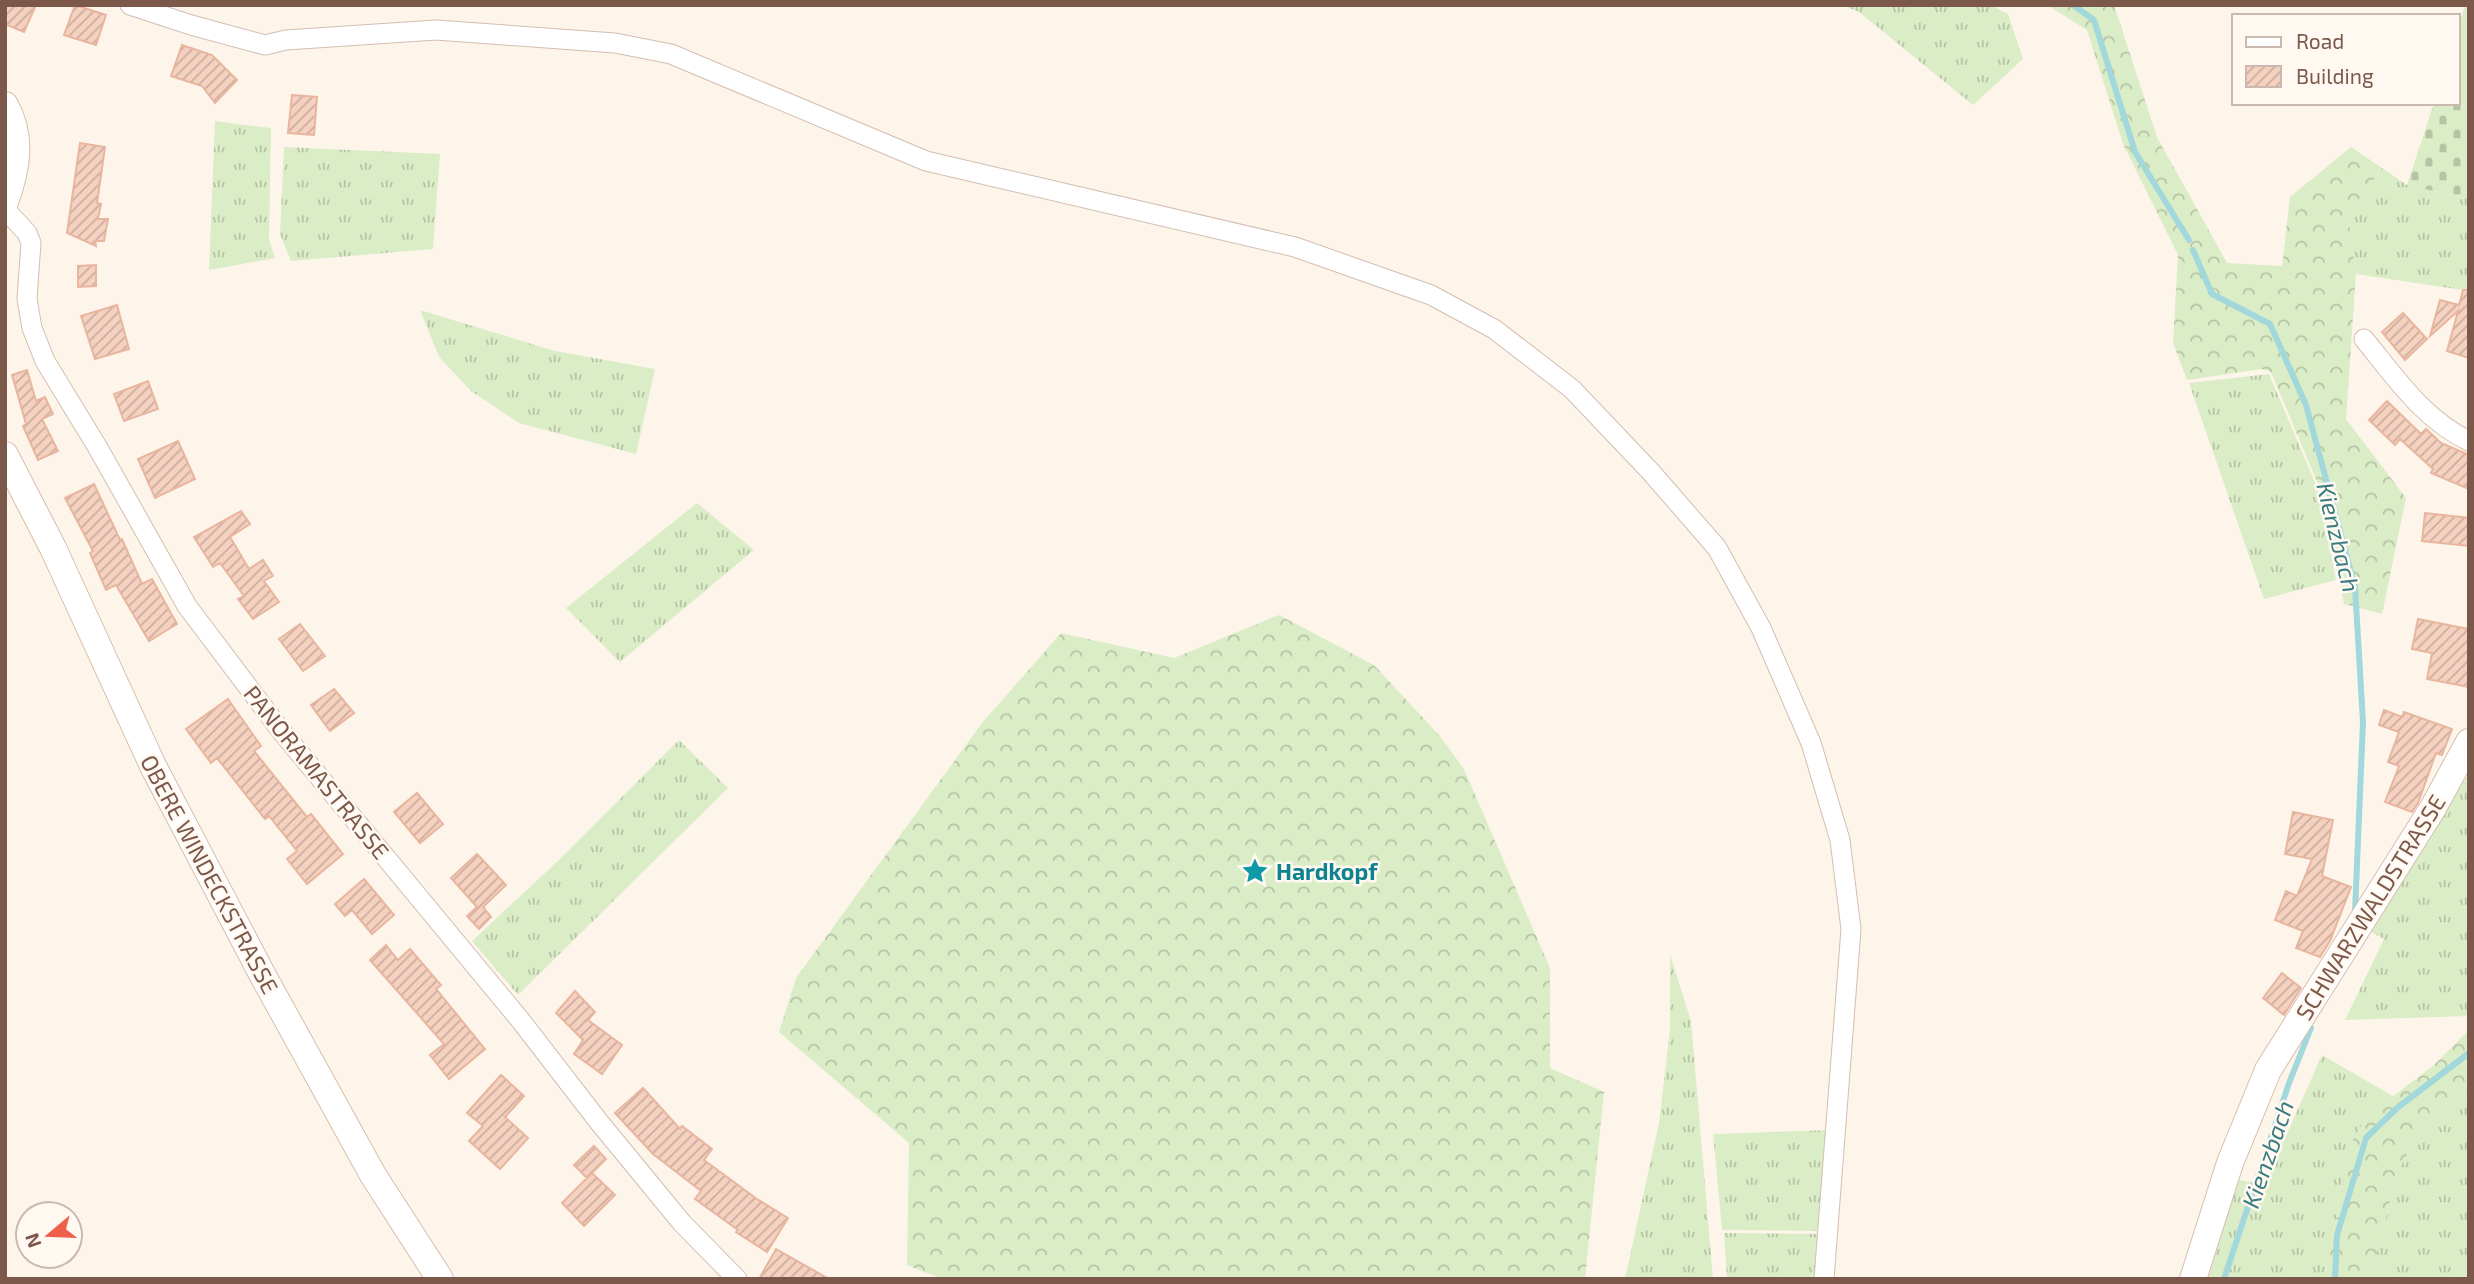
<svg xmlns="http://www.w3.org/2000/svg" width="2474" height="1284" font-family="'Exo 2',sans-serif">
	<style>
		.grass { fill: url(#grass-tufts) }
		.forest { fill: url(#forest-crowns) }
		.cemetery { fill: url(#cemetery-stones) }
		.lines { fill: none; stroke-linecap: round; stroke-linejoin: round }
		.stream { stroke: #a2d8dc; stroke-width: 6 }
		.building { fill: url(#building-hatch); stroke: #e9b59f; stroke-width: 2 }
		.street-casing { stroke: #d4bdb1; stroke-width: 21 }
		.secondary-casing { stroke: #d7bdae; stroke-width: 28 }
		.street { stroke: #fff; stroke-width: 19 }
		.secondary { stroke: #fff; stroke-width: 26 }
		.labels { text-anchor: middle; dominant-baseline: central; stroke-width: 5; stroke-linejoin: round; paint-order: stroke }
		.street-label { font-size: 23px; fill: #7c584b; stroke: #fff9f2 }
		.culture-label { font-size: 23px; font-weight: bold; fill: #0d838f; stroke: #fff9f2; text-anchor: start }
		.water-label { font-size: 24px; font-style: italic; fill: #3c7c81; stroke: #fff9f2 }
	</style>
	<defs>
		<pattern id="grass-tufts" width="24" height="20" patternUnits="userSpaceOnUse" patternTransform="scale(1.75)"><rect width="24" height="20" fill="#daedc7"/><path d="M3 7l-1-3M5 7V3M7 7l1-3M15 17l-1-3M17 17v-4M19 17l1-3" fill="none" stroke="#b6c3a4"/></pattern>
		<pattern id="forest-crowns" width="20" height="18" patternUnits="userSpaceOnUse" patternTransform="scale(1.75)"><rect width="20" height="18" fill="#daedc7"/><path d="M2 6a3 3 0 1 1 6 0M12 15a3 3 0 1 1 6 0" fill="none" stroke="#b6c3a4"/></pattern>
		<pattern id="cemetery-stones" width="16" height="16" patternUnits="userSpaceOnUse" patternTransform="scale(1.75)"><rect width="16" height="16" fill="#daedc7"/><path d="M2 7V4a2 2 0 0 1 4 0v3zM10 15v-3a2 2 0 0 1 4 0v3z" fill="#b6c3a4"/></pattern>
		<pattern id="building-hatch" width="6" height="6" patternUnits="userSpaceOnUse" patternTransform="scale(1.75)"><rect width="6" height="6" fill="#f5d1c0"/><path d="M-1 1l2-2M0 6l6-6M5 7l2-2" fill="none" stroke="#cbac9e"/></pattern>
	</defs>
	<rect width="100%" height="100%" fill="#fef5ea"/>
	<!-- grass -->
	<path class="grass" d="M 1842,5 L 1990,5 L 2008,14 L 2023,59 L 1973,105 L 1859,12 Z
		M 215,121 L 271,128 L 269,239 L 275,258 L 209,270 Z
		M 284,147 L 440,154 L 433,249 L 291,261 L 280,234 Z
		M 2382,168 L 2407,185 L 2469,199 L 2469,291 L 2356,274 L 2348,214 Z
		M 420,310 L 555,351 L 655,369 L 636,454 L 519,423 L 471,391 L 439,357 Z
		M 2269,374 L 2319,492 L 2336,580 L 2264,599 L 2189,383 Z
		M 697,503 L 754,550 L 620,662 L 566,608 Z
		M 679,740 L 728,788 L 518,995 L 472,941 L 562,857 Z
		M 2469,773 L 2469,1016 L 2345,1020 L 2384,939 L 2371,932 Z
		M 1670,954 L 1691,1021 L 1713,1279 L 1625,1279 L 1659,1123 L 1670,1030 Z
		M 2322,1055 L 2393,1096 L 2368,1115 L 2352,1141 L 2324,1279 L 2208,1279 L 2236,1179 L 2264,1185 Z
		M 2469,1084 L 2469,1279 L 2370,1279 L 2397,1174 L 2414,1141 Z
		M 1829,1130 L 1823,1231 L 1722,1230 L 1713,1134 Z
		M 1724,1233 L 1822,1234 L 1816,1279 L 1727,1279 Z"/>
	<!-- forest -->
	<path class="forest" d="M 2047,5 L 2114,5 L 2157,137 L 2227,263 L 2282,266 L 2290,197 L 2351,147 L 2382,168 L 2348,214 L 2356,274 L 2346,419 L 2406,498 L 2382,614 L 2344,604 L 2321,491 L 2271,372 L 2262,369 L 2187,380 L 2173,343 L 2178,255 L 2123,144 L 2087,30 Z
		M 1279,615 L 1374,665 L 1440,736 L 1464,769 L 1550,968 L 1550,1068 L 1604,1092 L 1585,1279 L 942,1279 L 907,1265 L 909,1143 L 779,1032 L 796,978 L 982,723 L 1061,633 L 1174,658 Z
		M 2469,1030 L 2469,1084 L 2414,1141 L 2397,1174 L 2370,1279 L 2324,1279 L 2352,1141 L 2368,1115 L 2433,1066 Z"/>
	<!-- cemetery -->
	<path class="cemetery" d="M 2465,5 L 2469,5 L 2469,199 L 2407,185 L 2434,103 L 2458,103 L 2458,29 Z"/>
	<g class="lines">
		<!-- stream -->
		<path class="stream" d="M 2073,5 L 2094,20 L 2135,152 L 2189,240
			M 2193,250 L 2212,294 L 2270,324 L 2306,405 L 2355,587 L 2363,722 L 2355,912
			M 2224,1279 L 2289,1083 L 2311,1028
			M 2335,1279 L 2337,1235 L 2366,1138 L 2397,1108 L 2469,1053"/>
	</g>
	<!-- building -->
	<path class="building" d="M 5,5 L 36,5 L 24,32 L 5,24 Z
		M 75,5 L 106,15 L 96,45 L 64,35 Z
		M 182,45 L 212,55 L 237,80 L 215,103 L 202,86 L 171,76 Z
		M 292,95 L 317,97 L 314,135 L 288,133 Z
		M 80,143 L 105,147 L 97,203 L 101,204 L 98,219 L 108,219 L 104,241 L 95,241 L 96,246 L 67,233 Z
		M 96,265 L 96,286 L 78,287 L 78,266 Z
		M 2463,290 L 2469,290 L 2469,358 L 2447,351 L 2458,311 L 2430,336 L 2440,300 L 2459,305 Z
		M 117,305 L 129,349 L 95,359 L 81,316 Z
		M 2403,313 L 2427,339 L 2405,360 L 2382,332 Z
		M 27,370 L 36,401 L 45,397 L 53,414 L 42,419 L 58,451 L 38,460 L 23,426 L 26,424 L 12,375 Z
		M 148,381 L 158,409 L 124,421 L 114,394 Z
		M 2387,401 L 2421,434 L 2426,429 L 2441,443 L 2469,455 L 2469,489 L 2431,473 L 2433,469 L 2400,439 L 2395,445 L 2369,420 Z
		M 178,441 L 195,479 L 155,498 L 138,459 Z
		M 94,484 L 120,540 L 122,539 L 142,584 L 152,579 L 177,624 L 149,641 L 116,585 L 106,590 L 90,553 L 93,551 L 65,498 Z
		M 241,511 L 250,524 L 230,537 L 249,569 L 263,560 L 273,576 L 264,581 L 279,602 L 253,619 L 238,599 L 244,596 L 220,563 L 213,567 L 194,537 Z
		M 2425,513 L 2469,518 L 2469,546 L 2422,541 Z
		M 2418,619 L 2469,629 L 2469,687 L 2427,679 L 2432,653 L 2412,649 Z
		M 300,624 L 325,656 L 303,671 L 279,639 Z
		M 334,689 L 354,713 L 330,731 L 311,705 Z
		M 228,699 L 261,746 L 254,751 L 307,817 L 311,814 L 343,854 L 307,884 L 287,859 L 297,851 L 269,816 L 265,819 L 217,758 L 211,763 L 186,729 Z
		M 2384,710 L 2402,717 L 2404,712 L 2452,729 L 2442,755 L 2436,753 L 2418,803 L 2412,812 L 2385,802 L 2399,766 L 2388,762 L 2399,732 L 2379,725 Z
		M 417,793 L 443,824 L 420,843 L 394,812 Z
		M 2293,812 L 2333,820 L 2322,876 L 2351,887 L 2330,941 L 2320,957 L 2296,948 L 2303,931 L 2275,920 L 2286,891 L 2297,896 L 2312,859 L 2285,854 Z
		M 477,854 L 506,885 L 483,907 L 491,917 L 479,929 L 467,916 L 477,907 L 451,878 Z
		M 364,879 L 394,915 L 372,934 L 352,910 L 345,916 L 335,904 Z
		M 386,945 L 398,960 L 410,949 L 441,985 L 436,989 L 485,1049 L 449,1079 L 430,1055 L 444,1044 L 370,960 Z
		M 2282,973 L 2301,988 L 2284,1015 L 2263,998 Z
		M 575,991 L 595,1012 L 588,1020 L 622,1045 L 602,1074 L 574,1054 L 583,1040 L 556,1013 Z
		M 501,1075 L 524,1096 L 505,1117 L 528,1138 L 500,1169 L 469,1141 L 483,1126 L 467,1113 Z
		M 643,1088 L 680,1129 L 682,1126 L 712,1149 L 704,1160 L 757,1199 L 788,1218 L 767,1252 L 736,1232 L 738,1230 L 695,1199 L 701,1191 L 653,1154 L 615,1113 Z
		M 594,1146 L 606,1159 L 587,1178 L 574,1165 Z
		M 592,1173 L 615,1195 L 584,1226 L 562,1203 Z
		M 776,1249 L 829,1279 L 759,1279 Z"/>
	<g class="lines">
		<!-- street casing -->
		<g class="street-casing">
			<path id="street" d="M 130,5 L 191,25 L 265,45 L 286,40 L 436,30 L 615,43 L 671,54 L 926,161 L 1295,247 L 1431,295 L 1494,329 L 1572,389 L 1650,471 L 1717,548 L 1761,628 L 1811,743 L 1840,840 L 1851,929 L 1824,1279
				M 5,209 L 27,233 L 31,243 L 27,299 L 32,328 L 45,361 L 98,448 L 187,606 L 282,732 L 521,1021 L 599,1122 L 682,1223 L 737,1279
				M 2364,339 C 2395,377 2424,420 2469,441"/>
		</g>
		<!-- secondary casing -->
		<g class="secondary-casing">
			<path id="secondary" d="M 5,105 C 23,137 17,169 5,202
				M 5,455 L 53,548 L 153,766 L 262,974 L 373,1175 L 440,1279
				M 2193,1279 L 2230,1163 L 2268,1070 L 2433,808 L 2469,742"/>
		</g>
		<!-- street -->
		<use href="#street" class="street"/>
		<!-- secondary -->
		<use href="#secondary" class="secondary"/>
	</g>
	<!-- icons -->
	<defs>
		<g id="sight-bare" transform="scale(2.1)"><path d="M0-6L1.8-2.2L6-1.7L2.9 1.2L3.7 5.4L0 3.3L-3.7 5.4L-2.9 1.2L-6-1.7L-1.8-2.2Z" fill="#0f9aa8" stroke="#fff9f2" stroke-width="2.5" paint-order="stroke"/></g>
	</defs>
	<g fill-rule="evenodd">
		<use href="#sight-bare" x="1255" y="871"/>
	</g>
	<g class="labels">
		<!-- street labels -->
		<g class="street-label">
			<text transform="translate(317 772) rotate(51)">PANORAMASTRASSE</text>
			<text transform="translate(210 874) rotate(62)">OBERE WINDECKSTRASSE</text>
			<text transform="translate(2370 907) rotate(-58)">SCHWARZWALDSTRASSE</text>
		</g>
		<!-- culture labels -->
		<g class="culture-label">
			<text x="1276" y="871">Hardkopf</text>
		</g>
		<!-- water labels -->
		<g class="water-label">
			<text transform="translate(2339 537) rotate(76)">Kienzbach</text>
			<text transform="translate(2267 1154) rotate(-71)">Kienzbach</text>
		</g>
	</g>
	<!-- border -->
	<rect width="2474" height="1284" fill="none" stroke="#7c584b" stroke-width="14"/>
	<!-- legend -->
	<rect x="2232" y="14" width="228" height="91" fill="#fff9f2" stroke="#cbb9af" stroke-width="2"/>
	<rect x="2246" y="37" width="35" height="10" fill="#ffffff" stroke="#cbb9af" stroke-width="2"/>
	<text x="2296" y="49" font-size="21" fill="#7c584b">Road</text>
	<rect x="2246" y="66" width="35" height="21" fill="url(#building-hatch)" stroke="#cbb9af" stroke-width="2"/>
	<text x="2296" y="84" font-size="21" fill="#7c584b">Building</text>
	<!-- north arrow -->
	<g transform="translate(49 1235) rotate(251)"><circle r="33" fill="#fff9f2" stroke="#cbb9af" stroke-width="2"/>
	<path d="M0-5L12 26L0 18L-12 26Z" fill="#ee6049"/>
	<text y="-10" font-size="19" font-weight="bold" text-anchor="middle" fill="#7c584b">N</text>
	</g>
</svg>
